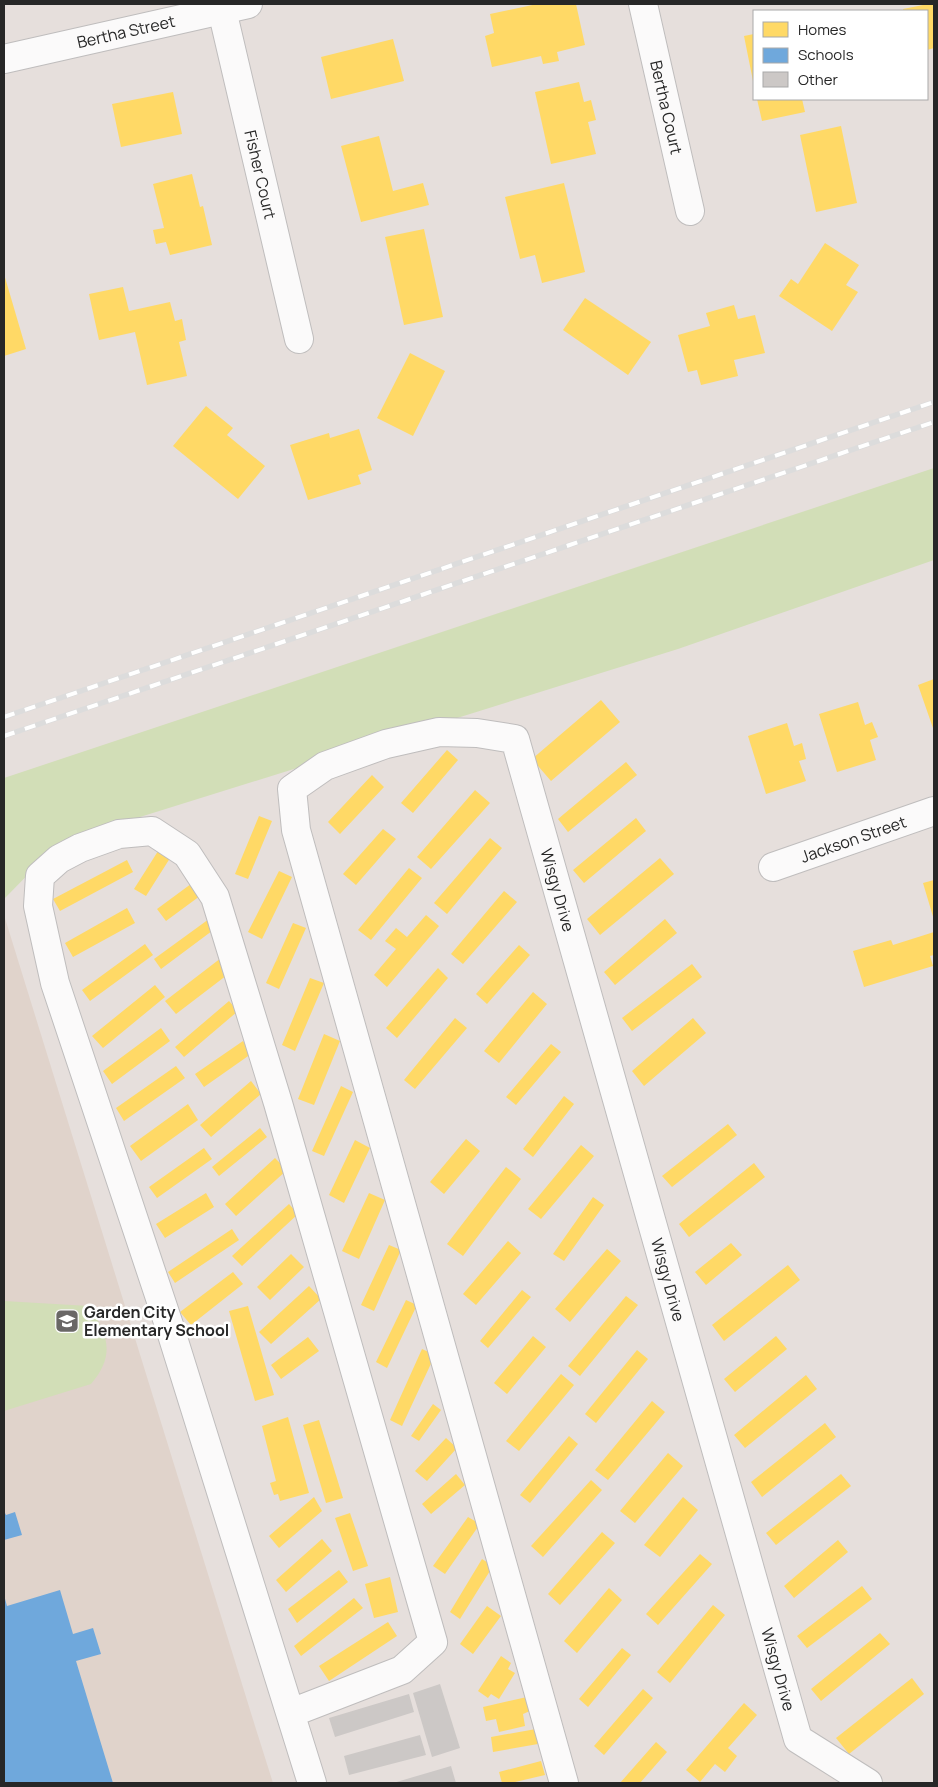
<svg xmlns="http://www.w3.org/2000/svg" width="938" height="1787" font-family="Manrope,sans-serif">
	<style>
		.education { fill: #e0d3cb }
		.green { fill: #d2deb7 }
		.homes { fill: #ffd966 }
		.schools { fill: #6fa8dc }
		.building { fill: #ccc8c6 }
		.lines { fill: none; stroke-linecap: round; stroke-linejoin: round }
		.minor-casing { stroke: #bfbdbd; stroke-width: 30 }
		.minor { stroke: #fbfafa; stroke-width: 28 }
		.rail-casing { stroke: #dcdcdc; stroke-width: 5.5 }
		.rail { stroke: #fff; stroke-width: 4; stroke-dasharray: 11; stroke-linecap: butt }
		.labels { text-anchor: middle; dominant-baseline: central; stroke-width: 5; stroke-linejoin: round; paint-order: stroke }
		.street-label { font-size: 16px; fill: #272727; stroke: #fff }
		.poi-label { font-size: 16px; font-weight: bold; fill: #272727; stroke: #fff; text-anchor: start }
	</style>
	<rect width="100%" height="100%" fill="#e6dfdc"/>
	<!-- education -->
	<path class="education" d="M 4,915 L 255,1726 L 273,1783 L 4,1783 Z"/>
	<!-- green -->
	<path class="green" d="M 934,468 L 934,560 L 678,649 L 60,842 L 4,899 L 4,778 Z
		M 4,1301 L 89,1306 C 109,1335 115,1356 91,1384 L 4,1411 Z"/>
	<!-- homes -->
	<path class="homes" d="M 537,4 L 576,4 L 585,45 L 557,52 L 559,61 L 543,64 L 541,56 L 492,67 L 485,36 L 494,33 L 490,14 Z
		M 928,4 L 934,4 L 934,48 L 927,50 L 927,11 L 903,11 L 903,9 Z
		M 754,34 L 754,81 L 753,81 L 744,36 Z
		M 393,39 L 404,81 L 331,99 L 321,57 Z
		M 579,82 L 584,102 L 591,100 L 596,120 L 588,122 L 596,154 L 551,164 L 535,92 Z
		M 173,92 L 182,134 L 121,147 L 112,104 Z
		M 757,99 L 802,99 L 805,112 L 762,121 Z
		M 841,126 L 857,203 L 816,212 L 800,135 Z
		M 379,136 L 393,191 L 423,183 L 429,205 L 361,222 L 341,146 Z
		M 192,174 L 200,207 L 203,206 L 212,245 L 170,255 L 166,242 L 156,244 L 153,230 L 164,228 L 153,184 Z
		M 564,183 L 585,272 L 542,283 L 535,255 L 520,259 L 505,197 Z
		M 424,229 L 443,317 L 404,325 L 385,237 Z
		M 825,243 L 859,265 L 846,285 L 858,292 L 832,331 L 779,296 L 791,279 L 798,284 Z
		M 4,274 L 26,349 L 4,356 Z
		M 123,287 L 129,311 L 170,302 L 175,321 L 182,319 L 186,340 L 179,342 L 187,376 L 147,385 L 135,332 L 99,340 L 89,294 Z
		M 585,298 L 651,342 L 628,375 L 563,330 Z
		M 734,305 L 738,319 L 755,315 L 765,353 L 734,360 L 738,376 L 701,385 L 697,370 L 688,372 L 678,335 L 710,326 L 706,313 Z
		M 410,353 L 445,371 L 413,436 L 377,418 Z
		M 206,406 L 233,428 L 227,435 L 265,466 L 238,499 L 173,446 Z
		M 359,429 L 372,470 L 358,475 L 361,484 L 308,500 L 290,445 L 329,433 L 330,438 Z
		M 934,679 L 934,731 L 918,685 Z
		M 601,700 L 620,722 L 551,781 L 532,759 Z
		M 858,702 L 865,725 L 872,722 L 878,737 L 870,740 L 876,760 L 837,772 L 819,714 Z
		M 787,723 L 794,746 L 802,743 L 806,759 L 799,761 L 806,781 L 766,794 L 748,736 Z
		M 447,750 L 458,760 L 413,813 L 401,803 Z
		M 626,762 L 637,775 L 568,832 L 558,819 Z
		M 372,775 L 384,787 L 340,834 L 328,822 Z
		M 475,790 L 490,803 L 431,869 L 417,857 Z
		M 259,816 L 272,821 L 248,879 L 235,874 Z
		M 636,818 L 646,831 L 584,883 L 573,870 Z
		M 383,829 L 396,839 L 356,885 L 343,874 Z
		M 490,838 L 502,848 L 447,914 L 434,903 Z
		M 160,848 L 172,855 L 146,896 L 134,889 Z
		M 660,858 L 674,874 L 600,935 L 587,919 Z
		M 127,860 L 133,872 L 60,911 L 53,899 Z
		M 409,868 L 422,878 L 371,940 L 358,930 Z
		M 279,871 L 292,877 L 262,939 L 248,932 Z
		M 934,880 L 934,920 L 923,883 Z
		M 195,881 L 204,893 L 166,921 L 157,909 Z
		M 504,891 L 517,902 L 463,964 L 451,954 Z
		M 127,908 L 135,923 L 73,957 L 65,943 Z
		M 426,915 L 439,926 L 387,987 L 374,975 L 396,949 L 385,941 L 396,928 L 407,937 Z
		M 209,919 L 216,928 L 161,969 L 154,959 Z
		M 665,919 L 677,933 L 615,985 L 604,972 Z
		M 293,923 L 306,928 L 279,989 L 266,983 Z
		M 934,932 L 934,955 L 930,956 L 933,966 L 864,987 L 853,951 L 891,940 L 893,945 Z
		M 145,944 L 153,955 L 90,1001 L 82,990 Z
		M 519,945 L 530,955 L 487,1004 L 476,994 Z
		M 221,958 L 231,972 L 176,1014 L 165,1001 Z
		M 692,964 L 702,977 L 632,1031 L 622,1018 Z
		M 438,968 L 448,978 L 397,1038 L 386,1028 Z
		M 310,978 L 324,983 L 295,1051 L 282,1045 Z
		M 155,985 L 165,997 L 103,1048 L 92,1036 Z
		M 533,992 L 547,1004 L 499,1063 L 484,1051 Z
		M 229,1001 L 238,1011 L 184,1057 L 175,1047 Z
		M 455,1018 L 467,1028 L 415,1089 L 404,1080 Z
		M 693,1018 L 706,1033 L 644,1086 L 632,1071 Z
		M 161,1028 L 170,1041 L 112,1084 L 103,1071 Z
		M 324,1034 L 340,1041 L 314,1105 L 298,1099 Z
		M 243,1041 L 251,1054 L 204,1087 L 195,1074 Z
		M 551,1044 L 561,1052 L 516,1105 L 506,1097 Z
		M 176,1066 L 185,1078 L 124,1121 L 116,1108 Z
		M 251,1081 L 261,1094 L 211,1137 L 200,1125 Z
		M 341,1086 L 353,1092 L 324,1156 L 312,1151 Z
		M 564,1096 L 574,1104 L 533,1157 L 523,1149 Z
		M 188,1104 L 198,1120 L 141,1161 L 130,1146 Z
		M 728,1124 L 737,1135 L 672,1187 L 662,1176 Z
		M 260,1128 L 267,1137 L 219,1176 L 212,1167 Z
		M 466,1139 L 480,1151 L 444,1194 L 430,1182 Z
		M 355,1140 L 370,1148 L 344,1203 L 329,1195 Z
		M 581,1145 L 594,1156 L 541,1219 L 528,1209 Z
		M 204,1148 L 212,1159 L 157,1198 L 149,1187 Z
		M 275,1158 L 287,1170 L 236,1216 L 225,1204 Z
		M 754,1163 L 765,1177 L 689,1237 L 679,1224 Z
		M 506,1167 L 521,1179 L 463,1256 L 447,1244 Z
		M 206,1193 L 214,1207 L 165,1238 L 156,1224 Z
		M 369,1193 L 385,1200 L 359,1259 L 342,1251 Z
		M 593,1197 L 604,1205 L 564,1261 L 553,1254 Z
		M 289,1204 L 298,1214 L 242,1266 L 232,1256 Z
		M 232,1229 L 239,1240 L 175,1283 L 168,1272 Z
		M 508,1241 L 521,1253 L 476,1305 L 463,1294 Z
		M 731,1243 L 742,1255 L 706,1285 L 695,1272 Z
		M 389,1245 L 401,1250 L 374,1311 L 361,1305 Z
		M 607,1249 L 621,1261 L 570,1322 L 555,1309 Z
		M 291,1254 L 304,1267 L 270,1300 L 257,1287 Z
		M 788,1265 L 800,1280 L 724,1341 L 712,1325 Z
		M 233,1272 L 243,1284 L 191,1325 L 180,1312 Z
		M 309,1286 L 321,1299 L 271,1344 L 259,1332 Z
		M 522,1290 L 531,1297 L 488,1348 L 480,1341 Z
		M 626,1296 L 638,1305 L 580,1376 L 568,1366 Z
		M 406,1300 L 417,1305 L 387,1368 L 376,1362 Z
		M 248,1306 L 274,1395 L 255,1401 L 229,1311 Z
		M 533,1336 L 546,1347 L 507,1394 L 494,1383 Z
		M 776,1336 L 787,1349 L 735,1392 L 724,1379 Z
		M 308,1337 L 319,1351 L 281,1379 L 271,1365 Z
		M 422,1349 L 435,1355 L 402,1426 L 390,1420 Z
		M 637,1350 L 648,1359 L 596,1423 L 585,1414 Z
		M 561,1374 L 574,1385 L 519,1451 L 506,1441 Z
		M 806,1375 L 817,1389 L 745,1448 L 734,1435 Z
		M 652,1401 L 665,1412 L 608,1480 L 595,1470 Z
		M 433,1404 L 441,1410 L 419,1441 L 411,1436 Z
		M 288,1417 L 309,1493 L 280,1501 L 278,1494 L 274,1495 L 270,1483 L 276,1481 L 262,1426 Z
		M 319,1420 L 343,1498 L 326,1503 L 303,1425 Z
		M 825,1423 L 836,1437 L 762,1497 L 751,1482 Z
		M 569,1436 L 578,1444 L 530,1503 L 520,1495 Z
		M 446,1438 L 457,1448 L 427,1481 L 415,1471 Z
		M 668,1453 L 683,1466 L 635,1523 L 620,1511 Z
		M 456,1474 L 465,1485 L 431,1514 L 422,1504 Z
		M 841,1474 L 851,1486 L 776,1545 L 766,1533 Z
		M 591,1480 L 602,1490 L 543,1557 L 531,1546 Z
		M 314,1497 L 322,1511 L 279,1548 L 269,1536 Z
		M 683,1497 L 698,1510 L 660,1557 L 644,1545 Z
		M 350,1513 L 368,1566 L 353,1571 L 335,1518 Z
		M 468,1517 L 480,1524 L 445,1574 L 433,1566 Z
		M 602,1532 L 615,1543 L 560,1605 L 548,1594 Z
		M 322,1539 L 332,1551 L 286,1592 L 276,1580 Z
		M 838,1540 L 848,1552 L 794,1598 L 784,1586 Z
		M 700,1554 L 712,1564 L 658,1625 L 646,1614 Z
		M 482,1559 L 493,1566 L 460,1619 L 450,1612 Z
		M 339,1570 L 348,1582 L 297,1623 L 288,1609 Z
		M 390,1577 L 398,1612 L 374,1618 L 365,1584 Z
		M 862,1586 L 872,1599 L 807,1648 L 797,1636 Z
		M 609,1588 L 622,1600 L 577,1653 L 564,1641 Z
		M 354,1598 L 363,1608 L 301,1656 L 294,1646 Z
		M 713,1605 L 725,1615 L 670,1683 L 657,1672 Z
		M 487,1606 L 501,1616 L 473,1654 L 460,1644 Z
		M 388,1622 L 397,1636 L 329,1681 L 319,1666 Z
		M 880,1633 L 890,1644 L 821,1701 L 811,1689 Z
		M 622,1648 L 631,1655 L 588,1707 L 579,1699 Z
		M 501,1656 L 511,1663 L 508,1669 L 515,1673 L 499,1699 L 491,1694 L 488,1698 L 478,1691 Z
		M 912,1678 L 924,1694 L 849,1754 L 836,1738 Z
		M 643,1689 L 653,1698 L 604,1755 L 594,1746 Z
		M 527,1697 L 530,1711 L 523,1714 L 525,1726 L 499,1732 L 496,1719 L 486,1721 L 483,1707 Z
		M 744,1703 L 757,1715 L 728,1748 L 737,1756 L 725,1772 L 715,1764 L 700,1782 L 686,1770 Z
		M 536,1729 L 538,1744 L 493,1752 L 491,1737 Z
		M 656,1742 L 667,1752 L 640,1783 L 620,1783 Z
		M 541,1761 L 545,1775 L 511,1783 L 502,1783 L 499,1772 Z"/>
	<!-- schools -->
	<path class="schools" d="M 4,1511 L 6,1515 L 15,1512 L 22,1535 L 4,1540 Z
		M 60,1590 L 73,1634 L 93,1628 L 101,1654 L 76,1661 L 113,1783 L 4,1783 L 4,1595 L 7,1606 Z"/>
	<!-- building -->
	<path class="building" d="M 440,1684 L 460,1748 L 432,1757 L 413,1693 Z
		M 409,1694 L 414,1712 L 335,1737 L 329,1718 Z
		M 420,1735 L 426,1755 L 349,1775 L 344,1756 Z
		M 451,1766 L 456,1783 L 393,1783 Z"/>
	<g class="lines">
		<!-- minor casing -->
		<g class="minor-casing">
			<g id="minor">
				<path id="s1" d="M 643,4 L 690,211"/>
				<path id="s2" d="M 222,10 L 299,339"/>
				<path id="s3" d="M 4,59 L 248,4"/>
				<path id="s4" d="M 773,867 L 934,811"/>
				<path d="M 291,1713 L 402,1670 L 433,1642 L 278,1103 L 215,897 L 187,854 L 152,831 L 119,834 L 80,848 L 59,859 L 40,876 L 38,906 L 55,983 L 169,1325 L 312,1783"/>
				<path id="s5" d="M 564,1783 L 296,830 L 292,789 L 325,766 L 386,744 L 439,732 L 477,733 L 515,739 L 798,1739 L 868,1783"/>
			</g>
		</g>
		<!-- minor -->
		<use href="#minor" class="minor"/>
		<!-- rail casing -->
		<g class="rail-casing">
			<path id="rail" d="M 4,717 L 934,402
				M 4,736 L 934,422"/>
		</g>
		<!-- rail -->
		<use href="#rail" class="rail"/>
	</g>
	<!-- icons -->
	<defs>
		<g id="school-square" transform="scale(1.25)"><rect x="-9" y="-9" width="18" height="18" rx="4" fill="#6a6766" stroke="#fff"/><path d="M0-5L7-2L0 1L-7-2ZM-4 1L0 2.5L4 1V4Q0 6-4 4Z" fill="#fff"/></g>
	</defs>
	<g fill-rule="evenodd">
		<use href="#school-square" x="67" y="1321"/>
	</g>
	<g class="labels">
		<!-- street labels -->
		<g class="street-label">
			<text stroke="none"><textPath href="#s3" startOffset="125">Bertha Street</textPath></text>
			<text stroke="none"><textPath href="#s1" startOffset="106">Bertha Court</textPath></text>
			<text stroke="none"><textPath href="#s2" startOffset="169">Fisher Court</textPath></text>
			<text stroke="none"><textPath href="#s4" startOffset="85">Jackson Street</textPath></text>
			<text stroke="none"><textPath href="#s5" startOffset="1424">Wisgy Drive</textPath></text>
			<text stroke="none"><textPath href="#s5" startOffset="1829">Wisgy Drive</textPath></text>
			<text stroke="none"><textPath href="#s5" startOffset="2234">Wisgy Drive</textPath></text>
		</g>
		<!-- poi labels -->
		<g class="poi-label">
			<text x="84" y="1312">Garden City<tspan x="84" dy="18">Elementary School</tspan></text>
		</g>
	</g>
	<!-- border -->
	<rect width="938" height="1787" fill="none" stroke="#272727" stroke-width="10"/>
	<!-- legend -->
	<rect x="753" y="10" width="175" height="90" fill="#ffffff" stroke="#a9a9a9"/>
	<rect x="763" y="22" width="25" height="15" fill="#ffd966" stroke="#a9a9a9"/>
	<text x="798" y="35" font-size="15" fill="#272727">Homes</text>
	<rect x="763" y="48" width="25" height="15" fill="#6fa8dc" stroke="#a9a9a9"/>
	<text x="798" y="60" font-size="15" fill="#272727">Schools</text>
	<rect x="763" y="72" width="25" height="15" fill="#ccc8c6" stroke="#a9a9a9"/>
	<text x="798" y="85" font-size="15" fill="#272727">Other</text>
</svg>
